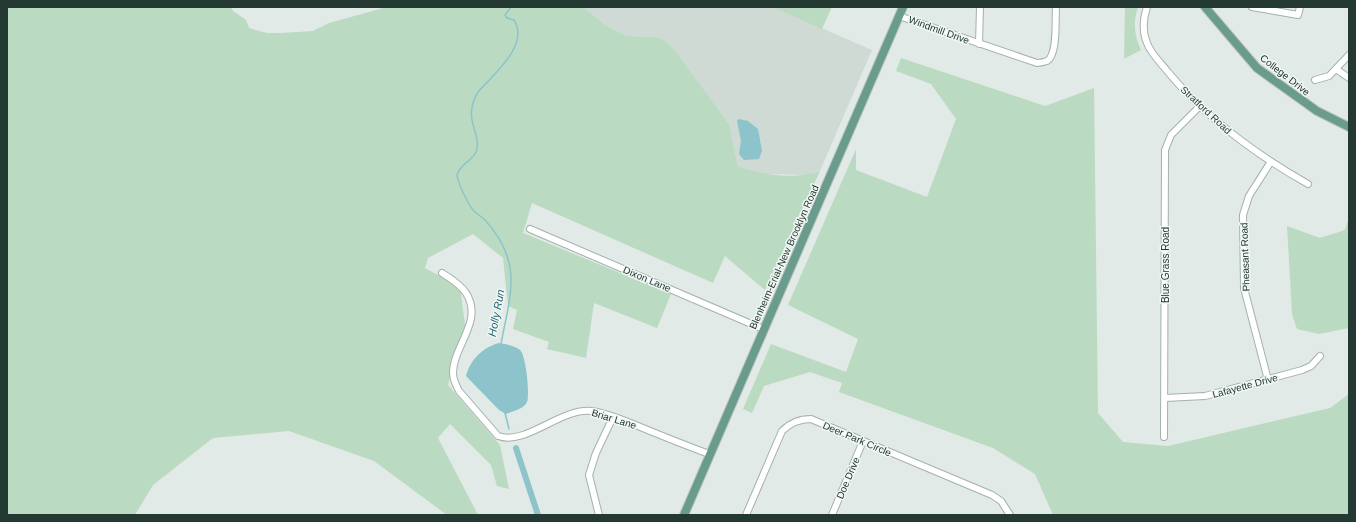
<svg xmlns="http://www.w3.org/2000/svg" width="1356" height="522" font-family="Helvetica,sans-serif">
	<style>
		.built { fill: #cfdad4 }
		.green { fill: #bbdac2 }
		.water { fill: #8dc4cb }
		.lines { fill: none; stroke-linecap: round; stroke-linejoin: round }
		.stream { stroke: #8dc4cb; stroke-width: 1.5 }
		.canal { stroke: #8dc4cb; stroke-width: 6 }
		.minor-casing { stroke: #a4b1ac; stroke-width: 8 }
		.major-casing { stroke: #bdc4c2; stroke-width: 10 }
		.minor { stroke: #fff; stroke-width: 6 }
		.major { stroke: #699c8c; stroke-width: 8 }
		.labels { text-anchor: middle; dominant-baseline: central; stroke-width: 3; stroke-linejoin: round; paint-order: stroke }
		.street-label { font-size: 10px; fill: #233932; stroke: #f1f7f4 }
		.water-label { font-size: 11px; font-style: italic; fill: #226670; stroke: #f1f7f4 }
	</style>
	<rect width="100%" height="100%" fill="#e1eae6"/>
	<!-- built -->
	<path class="built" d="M 583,7 L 773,7 L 872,50 L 820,171 L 807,175 L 766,174 L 752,171 L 738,166 L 729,124 L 677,53 L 666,41 L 657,37 L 626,36 L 604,24 Z"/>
	<!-- green -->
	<path class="green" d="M 7,7 L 231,7 L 233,11 L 246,20 L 249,28 L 267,33 L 282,33 L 313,31 L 329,23 L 387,7 L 583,7 L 604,24 L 626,36 L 657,37 L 666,41 L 677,53 L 729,124 L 738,166 C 762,175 795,180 820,171 L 765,290 L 725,256 L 713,283 L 532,203 L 523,233 L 671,294 L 657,328 L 594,303 L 586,358 L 547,349 L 549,342 L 513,329 L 517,310 L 508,306 L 503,258 L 473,234 L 428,258 L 425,268 L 460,287 L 465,325 L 448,385 L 500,445 L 509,489 L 497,486 L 491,465 L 450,424 L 438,438 L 478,515 L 447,515 L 374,461 L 289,431 L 213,438 L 153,485 L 135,515 L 7,515 Z
		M 773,7 L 832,7 L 822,29 Z
		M 1125,7 L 1138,7 C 1133,22 1134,36 1141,50 L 1124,59 Z
		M 901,58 L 1045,106 L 1094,88 L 1098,413 L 1123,442 L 1168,446 L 1330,408 L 1349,394 L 1349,515 L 1053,515 L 1035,474 L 993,448 L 839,392 L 842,383 L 810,372 L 764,386 L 752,413 L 743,409 L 771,344 L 846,372 L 858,339 L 788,305 L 856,149 L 856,170 L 927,197 L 956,119 L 931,84 L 896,71 Z
		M 1349,217 L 1349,328 L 1319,334 L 1297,329 L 1292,314 L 1287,226 L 1320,238 L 1345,230 Z"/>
	<!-- water -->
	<path class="water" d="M 739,119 L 748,121 L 758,129 L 762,151 L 759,159 L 744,160 L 739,154 L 741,141 L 737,121 Z
		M 499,343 C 506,344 515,346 520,350 C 526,355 530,395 527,402 C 524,409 513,411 506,414 L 499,410 L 466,376 C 470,360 483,347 499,343 Z"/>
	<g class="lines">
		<!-- stream -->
		<path class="stream" d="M 501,344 C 510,295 524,263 485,220 C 482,217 477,214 474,211 C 468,205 458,183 457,175 C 459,165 472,161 476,152 C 483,134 461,120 478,92 C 493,75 530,45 514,20 L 507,18 L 505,15 L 511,7
			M 505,413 L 509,429"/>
		<!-- canal -->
		<path class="canal" d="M 516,448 L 538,515"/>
		<!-- minor casing -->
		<g class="minor-casing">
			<path id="minor" d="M 1147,7 C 1143,19 1142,31 1147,43 C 1151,54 1161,63 1168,72 C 1207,119 1255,154 1308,184
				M 1252,7 L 1298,15 L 1300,7
				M 899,16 L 1037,63 C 1040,63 1044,62 1047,61 C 1058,55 1055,19 1056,7
				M 979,44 L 980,7
				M 1336,69 L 1349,78
				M 1315,80 L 1329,76 L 1349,55
				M 530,229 L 763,329
				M 442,273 C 450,278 460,284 466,293 C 484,321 453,346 453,373 C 453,380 456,385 459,391 L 498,436 C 526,446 560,408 591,411 C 607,413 623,420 638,426 C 662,436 685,445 709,454
				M 1268,380 L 1244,288 L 1243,215 L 1249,196 L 1270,163
				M 1165,398 L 1205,396 L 1302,370 L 1311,366 L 1320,356
				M 1164,437 L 1165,150 L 1171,135 L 1200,106
				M 599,515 L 589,475 L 596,453 L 613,417
				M 746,515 L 782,431 C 790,423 800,419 811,419 L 992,495 L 1001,501 L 1010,515
				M 832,515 L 863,441"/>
		</g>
		<!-- major casing -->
		<g class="major-casing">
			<path id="major" d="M 1205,7 L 1257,68 L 1317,111 L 1349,127
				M 684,515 L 903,7"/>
		</g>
		<!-- minor -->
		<use href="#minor" class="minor"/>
		<!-- major -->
		<use href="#major" class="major"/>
	</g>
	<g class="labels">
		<!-- street labels -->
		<g class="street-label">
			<text transform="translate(939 30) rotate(20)">Windmill Drive</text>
			<text transform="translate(1285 75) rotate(38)">College Drive</text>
			<text transform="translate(1206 110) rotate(43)">Stratford Road</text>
			<text transform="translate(784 257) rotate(-66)">Blenheim-Erial-New Brooklyn Road</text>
			<text transform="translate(1245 257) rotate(-92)">Pheasant Road</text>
			<text transform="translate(1165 265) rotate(-90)">Blue Grass Road</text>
			<text transform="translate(647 279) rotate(23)">Dixon Lane</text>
			<text transform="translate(1245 386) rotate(-15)">Lafayette Drive</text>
			<text transform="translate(614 419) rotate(17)">Briar Lane</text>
			<text transform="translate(857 439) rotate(23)">Deer Park Circle</text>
			<text transform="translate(848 478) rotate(-67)">Doe Drive</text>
		</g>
		<!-- water labels -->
		<g class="water-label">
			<text transform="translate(496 313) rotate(-79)">Holly Run</text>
		</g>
	</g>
	<!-- border -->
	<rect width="1356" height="522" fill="none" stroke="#233932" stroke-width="16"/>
</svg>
